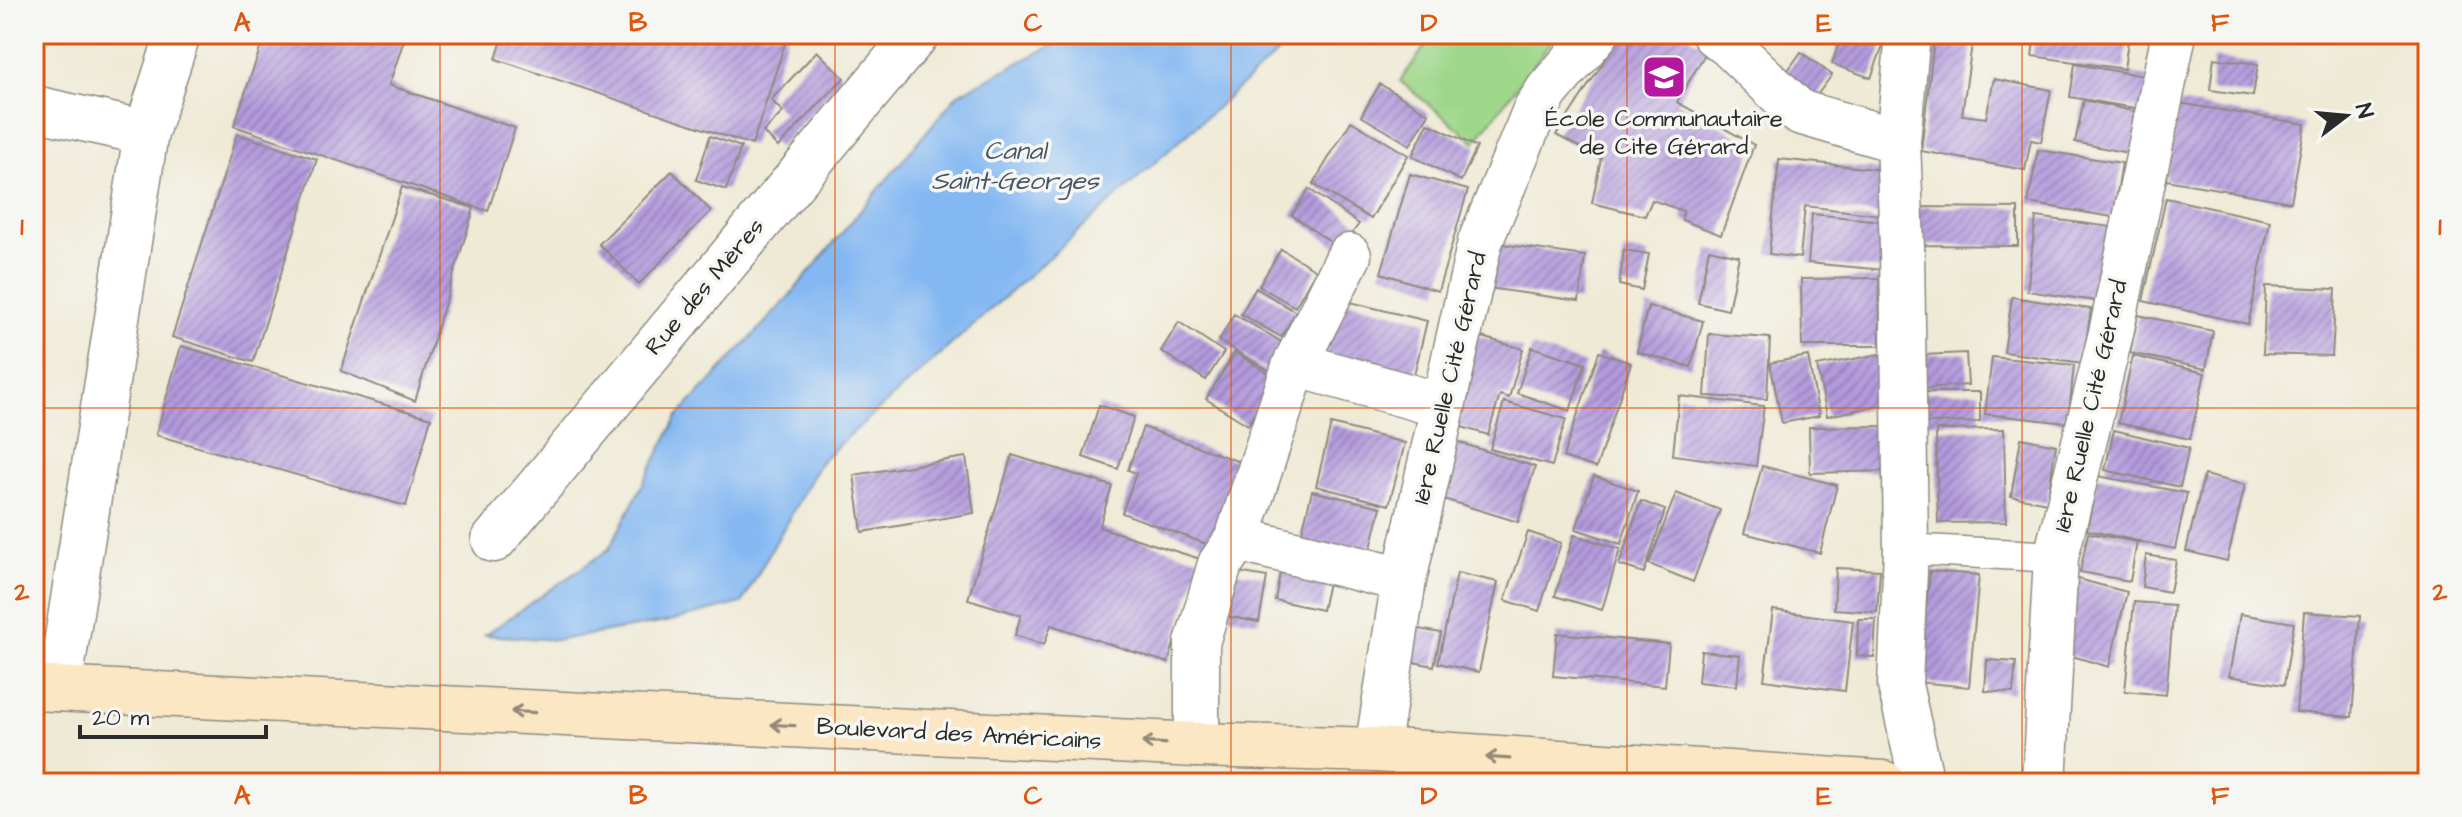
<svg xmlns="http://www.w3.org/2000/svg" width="2462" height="817" font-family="'Architects Daughter',sans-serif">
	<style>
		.park { fill: #9ed789; stroke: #64815a; stroke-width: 2 }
		.water { fill: #84b8f2; stroke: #58728e; stroke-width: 2 }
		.building { fill: url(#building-hatch) }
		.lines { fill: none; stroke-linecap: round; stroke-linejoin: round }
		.lane-casing { stroke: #8d8a80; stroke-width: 33 }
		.street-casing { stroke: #8d8a80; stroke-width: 47 }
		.secondary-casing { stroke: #8d8a80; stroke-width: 47 }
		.lane { stroke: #fff; stroke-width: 30 }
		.street { stroke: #fff; stroke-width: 44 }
		.secondary { stroke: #fbe7c3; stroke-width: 44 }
		.oneway { stroke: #938977 }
		.grid { fill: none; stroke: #df570e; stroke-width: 2; stroke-opacity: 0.55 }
		.labels { text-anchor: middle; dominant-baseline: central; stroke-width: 7; stroke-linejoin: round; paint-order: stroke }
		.poi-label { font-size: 24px; fill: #2b2b2b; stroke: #f6f6f2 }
		.street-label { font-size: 24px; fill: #2b2b2b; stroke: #f6f6f2 }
		.water-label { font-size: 26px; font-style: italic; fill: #465567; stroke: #f6f6f2 }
		.neatline { fill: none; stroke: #df570e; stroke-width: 3 }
		.grid-label { font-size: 26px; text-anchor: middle; font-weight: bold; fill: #df570e }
	</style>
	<defs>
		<pattern id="building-hatch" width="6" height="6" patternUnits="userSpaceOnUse" patternTransform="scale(2)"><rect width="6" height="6" fill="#b39add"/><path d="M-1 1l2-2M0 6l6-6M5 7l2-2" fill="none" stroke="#927eb3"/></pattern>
	</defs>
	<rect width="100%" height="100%" fill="#f6f6f2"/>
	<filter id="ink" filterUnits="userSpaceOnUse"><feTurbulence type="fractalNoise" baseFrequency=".0125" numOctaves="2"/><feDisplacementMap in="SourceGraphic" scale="16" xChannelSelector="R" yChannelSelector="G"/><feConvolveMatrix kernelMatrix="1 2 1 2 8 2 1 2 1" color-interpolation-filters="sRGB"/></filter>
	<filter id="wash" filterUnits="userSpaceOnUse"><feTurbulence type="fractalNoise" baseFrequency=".006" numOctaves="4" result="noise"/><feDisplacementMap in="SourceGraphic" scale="32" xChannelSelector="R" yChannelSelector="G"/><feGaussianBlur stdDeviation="1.8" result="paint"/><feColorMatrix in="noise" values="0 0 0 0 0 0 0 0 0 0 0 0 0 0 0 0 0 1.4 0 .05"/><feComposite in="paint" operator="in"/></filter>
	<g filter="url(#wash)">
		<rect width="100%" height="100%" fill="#efead5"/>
		<!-- park -->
		<path class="park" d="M 1434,34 L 1557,34 L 1475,142 L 1400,81 Z"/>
		<!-- water -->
		<path class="water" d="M 1074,34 L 1299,34 L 821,461 L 742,603 L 666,622 L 558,640 L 485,635 L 609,549 L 678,416 L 786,300 L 958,94 Z"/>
		<g id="blocks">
			<!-- building -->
			<path class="building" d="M 265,34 L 406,34 L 389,85 L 515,128 L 488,211 L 234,126 Z
				M 504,34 L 788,34 L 752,145 L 496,59 Z
				M 1622,34 L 1684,34 L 1709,47 L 1677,102 L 1754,145 L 1721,235 L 1682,220 L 1683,211 L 1652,200 L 1645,216 L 1592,203 L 1601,158 L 1556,135 Z
				M 1817,34 L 1887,34 L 1871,78 L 1832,64 L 1839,42 Z
				M 2035,34 L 2129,34 L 2124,69 L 2032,56 Z
				M 1934,40 L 1972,44 L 1962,115 L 1986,118 L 1994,79 L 2051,90 L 2041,142 L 2031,140 L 2025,170 L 1921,151 Z
				M 817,51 L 844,78 L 778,147 L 763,132 L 783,112 L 771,100 Z
				M 1801,52 L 1832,75 L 1808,107 L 1779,83 Z
				M 2214,58 L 2258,64 L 2253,96 L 2210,90 Z
				M 2075,64 L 2150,77 L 2145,110 L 2070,97 Z
				M 1380,84 L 1429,114 L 1410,145 L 1361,116 Z
				M 2084,100 L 2141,113 L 2133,154 L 2075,142 Z
				M 2179,103 L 2305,124 L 2291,202 L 2166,180 Z
				M 1351,121 L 1408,155 L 1371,219 L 1313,184 Z
				M 1428,123 L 1477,147 L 1461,181 L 1412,156 Z
				M 237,134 L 317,159 L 253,362 L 172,337 Z
				M 710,136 L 741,147 L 726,190 L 696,180 Z
				M 2038,150 L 2122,163 L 2113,217 L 2028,203 Z
				M 1779,159 L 1893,171 L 1889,216 L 1805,206 L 1800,258 L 1769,254 Z
				M 672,171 L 711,211 L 639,284 L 599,244 Z
				M 1410,174 L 1468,190 L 1438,291 L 1381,273 Z
				M 402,187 L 474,208 L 415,401 L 341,371 Z
				M 1309,189 L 1359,224 L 1340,249 L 1292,215 Z
				M 2166,198 L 2270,221 L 2248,324 L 2143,301 Z
				M 1912,207 L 2018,208 L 2018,246 L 1912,245 Z
				M 1812,214 L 1890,222 L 1885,270 L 1808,263 Z
				M 2036,217 L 2112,227 L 2103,302 L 2027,291 Z
				M 1495,243 L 1585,256 L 1579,301 L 1488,288 Z
				M 1281,249 L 1316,270 L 1295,307 L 1259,286 Z
				M 1709,249 L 1739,256 L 1728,310 L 1698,303 Z
				M 1624,250 L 1649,254 L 1642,290 L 1619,285 Z
				M 1879,278 L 1880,346 L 1802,346 L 1801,279 Z
				M 2266,286 L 2336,289 L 2332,356 L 2263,354 Z
				M 1256,288 L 1296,312 L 1281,337 L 1241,314 Z
				M 2012,297 L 2091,309 L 2083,363 L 2004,352 Z
				M 1338,299 L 1427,321 L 1414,375 L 1325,354 Z
				M 1648,306 L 1703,321 L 1691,367 L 1637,352 Z
				M 1234,314 L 1294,349 L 1278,376 L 1219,341 Z
				M 2138,315 L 2213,331 L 2206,369 L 2130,353 Z
				M 1179,322 L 1224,352 L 1206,380 L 1161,351 Z
				M 1471,334 L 1523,349 L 1509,398 L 1500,395 L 1488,435 L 1445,422 Z
				M 1709,334 L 1770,338 L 1767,399 L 1705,396 Z
				M 181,346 L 431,418 L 406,506 L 156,435 Z
				M 1532,347 L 1585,364 L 1570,411 L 1517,393 Z
				M 1235,352 L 1277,379 L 1248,425 L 1206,399 Z
				M 1599,352 L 1631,363 L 1596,468 L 1563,457 Z
				M 1966,353 L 1968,385 L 1924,388 L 1922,355 Z
				M 1880,354 L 1889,404 L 1827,416 L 1817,366 Z
				M 1808,356 L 1819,416 L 1782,423 L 1770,363 Z
				M 2133,356 L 2205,373 L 2190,439 L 2118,423 Z
				M 1992,357 L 2074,365 L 2068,423 L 1985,414 Z
				M 1921,392 L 1980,392 L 1980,422 L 1921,423 Z
				M 1679,396 L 1764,406 L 1756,466 L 1673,455 Z
				M 1504,402 L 1566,419 L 1552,466 L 1490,449 Z
				M 1099,405 L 1134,417 L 1118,469 L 1083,457 Z
				M 1331,424 L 1405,443 L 1389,505 L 1316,486 Z
				M 1888,426 L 1889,471 L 1810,473 L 1809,427 Z
				M 1143,427 L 1246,464 L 1217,548 L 1122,513 L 1136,473 L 1128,470 Z
				M 2004,429 L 2006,522 L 1938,523 L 1936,430 Z
				M 2114,430 L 2189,448 L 2180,487 L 2105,470 Z
				M 2021,438 L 2056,445 L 2047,503 L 2011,496 Z
				M 1455,441 L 1535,467 L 1518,522 L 1437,497 Z
				M 1012,455 L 1112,486 L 1099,527 L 1200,559 L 1168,663 L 1051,625 L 1044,645 L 1015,635 L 1021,615 L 968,599 Z
				M 966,457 L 974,513 L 862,532 L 854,475 Z
				M 1762,466 L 1837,485 L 1820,553 L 1744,533 Z
				M 2204,475 L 2245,485 L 2227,561 L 2186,551 Z
				M 1594,476 L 1638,491 L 1621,544 L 1576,529 Z
				M 2098,476 L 2187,493 L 2175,549 L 2087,530 Z
				M 1312,491 L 1381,507 L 1367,564 L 1298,548 Z
				M 1676,493 L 1720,510 L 1693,582 L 1649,564 Z
				M 1641,501 L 1665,510 L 1644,573 L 1619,565 Z
				M 1528,532 L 1561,543 L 1539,611 L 1505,600 Z
				M 2088,533 L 2137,542 L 2130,581 L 2080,572 Z
				M 1574,535 L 1620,549 L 1602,610 L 1555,596 Z
				M 2146,555 L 2176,560 L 2170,592 L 2142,587 Z
				M 1282,562 L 1330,573 L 1322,610 L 1275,600 Z
				M 1836,568 L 1880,570 L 1877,612 L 1834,609 Z
				M 1226,570 L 1267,577 L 1259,622 L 1219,615 Z
				M 1930,571 L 1979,575 L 1969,687 L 1918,682 Z
				M 1457,573 L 1498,582 L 1479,672 L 1438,663 Z
				M 2074,578 L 2127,592 L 2109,667 L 2055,651 Z
				M 2134,602 L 2174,605 L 2166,695 L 2125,691 Z
				M 1773,610 L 1853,621 L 1845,691 L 1764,680 Z
				M 2304,612 L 2360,616 L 2352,717 L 2296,712 Z
				M 2240,614 L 2294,623 L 2284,685 L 2229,676 Z
				M 1858,619 L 1876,619 L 1874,657 L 1857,656 Z
				M 1408,627 L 1441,633 L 1434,666 L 1402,660 Z
				M 1557,633 L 1669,644 L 1665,686 L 1553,676 Z
				M 1701,651 L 1740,655 L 1737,686 L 1698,682 Z
				M 1987,660 L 2016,662 L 2013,693 L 1985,691 Z"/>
		</g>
	</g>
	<g filter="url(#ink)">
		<use href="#blocks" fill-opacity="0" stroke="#8d8a80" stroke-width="2"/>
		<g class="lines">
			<!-- lane casing -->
			<g class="lane-casing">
				<path id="lane" d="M 1906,549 L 2056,557"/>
			</g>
			<!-- street casing -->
			<g class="street-casing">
				<path id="street" d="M 1714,34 L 1729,45 L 1799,112 L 1898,141
					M 1908,34 L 1898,141 L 1902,248 L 1906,549 L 1900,685 L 1922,783
					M 34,108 L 146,133
					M 1349,256 L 1295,364 L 1443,406
					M 1237,539 L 1295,364
					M 494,540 L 917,34
					M 59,689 L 146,133 L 178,34
					M 1197,745 L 1197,643 L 1220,564 L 1237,539 L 1404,580
					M 1377,750 L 1404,580 L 1480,242 L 1535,110 L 1548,90 L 1596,34
					M 2044,783 L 2056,557 L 2111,333 L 2174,34"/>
			</g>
			<!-- secondary casing -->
			<g class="secondary-casing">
				<path id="secondary" d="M 34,688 L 1197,745 L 1377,750 L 1883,783"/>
			</g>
			<!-- lane -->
			<use href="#lane" class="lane"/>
			<!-- street -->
			<use href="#street" class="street"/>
			<!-- secondary -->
			<use href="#secondary" class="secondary"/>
		</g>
		<!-- one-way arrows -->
		<defs><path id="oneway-shaft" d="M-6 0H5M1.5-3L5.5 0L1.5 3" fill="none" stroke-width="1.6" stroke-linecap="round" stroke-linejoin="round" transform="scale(2)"/></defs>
		<g class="oneway">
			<use href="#oneway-shaft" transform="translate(523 712) rotate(-177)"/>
			<use href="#oneway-shaft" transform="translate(783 725) rotate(-177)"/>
			<use href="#oneway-shaft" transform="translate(1154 743) rotate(-177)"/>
			<use href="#oneway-shaft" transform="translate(1498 758) rotate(-176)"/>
		</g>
	</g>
	<!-- grid -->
	<path class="grid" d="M 440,34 L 440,783M 835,34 L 835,783M 1231,34 L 1231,783M 1627,34 L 1627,783M 2022,34 L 2022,783M 34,408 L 2428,408"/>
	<!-- icons -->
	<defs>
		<g id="school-square" transform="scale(2.3)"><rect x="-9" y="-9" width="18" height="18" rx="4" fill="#b5179e" stroke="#f6f6f2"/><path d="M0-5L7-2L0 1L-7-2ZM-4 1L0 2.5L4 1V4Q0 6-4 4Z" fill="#fff"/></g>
	</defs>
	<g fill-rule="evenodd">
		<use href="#school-square" x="1664" y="77"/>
	</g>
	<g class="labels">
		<!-- poi labels -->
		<g class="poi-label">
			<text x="1664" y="119">École Communautaire<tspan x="1664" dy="28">de Cite Gérard</tspan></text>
		</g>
		<!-- street labels -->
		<g class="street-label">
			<text transform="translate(705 287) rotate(-50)">Rue des Mères</text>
			<text transform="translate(1450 378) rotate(-77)">1ère Ruelle Cité Gérard</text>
			<text transform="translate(2091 406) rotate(-77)">1ère Ruelle Cité Gérard</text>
			<text transform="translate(959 734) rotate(3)">Boulevard des Américains</text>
		</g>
		<!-- water labels -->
		<g class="water-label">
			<text x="1015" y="151">Canal<tspan x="1015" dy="30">Saint-Georges</tspan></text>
		</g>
	</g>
	<!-- margin -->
	<rect width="2462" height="817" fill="none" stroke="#f6f6f2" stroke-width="88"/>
	<!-- north arrow -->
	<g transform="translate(2346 116) rotate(74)" stroke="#f6f6f2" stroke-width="6" paint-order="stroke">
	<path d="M0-6L14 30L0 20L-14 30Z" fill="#2b2b2b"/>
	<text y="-12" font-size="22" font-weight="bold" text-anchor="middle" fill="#2b2b2b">N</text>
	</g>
	<!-- scale -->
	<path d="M80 725v12h186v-12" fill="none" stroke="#2b2b2b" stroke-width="4"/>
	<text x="92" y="725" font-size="24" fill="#2b2b2b" stroke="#f6f6f2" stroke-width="6" paint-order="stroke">20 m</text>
	<rect x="44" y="44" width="2374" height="729" class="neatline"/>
	<g class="grid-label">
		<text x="242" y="31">A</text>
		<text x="638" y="31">B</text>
		<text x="1033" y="31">C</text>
		<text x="1429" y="31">D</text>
		<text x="1824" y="31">E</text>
		<text x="2220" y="31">F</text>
		<text x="22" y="235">1</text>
		<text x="2440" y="235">1</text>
		<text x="22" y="600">2</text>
		<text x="2440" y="600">2</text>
		<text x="242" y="804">A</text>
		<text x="638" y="804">B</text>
		<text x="1033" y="804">C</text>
		<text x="1429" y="804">D</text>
		<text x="1824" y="804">E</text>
		<text x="2220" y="804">F</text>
	</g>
</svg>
